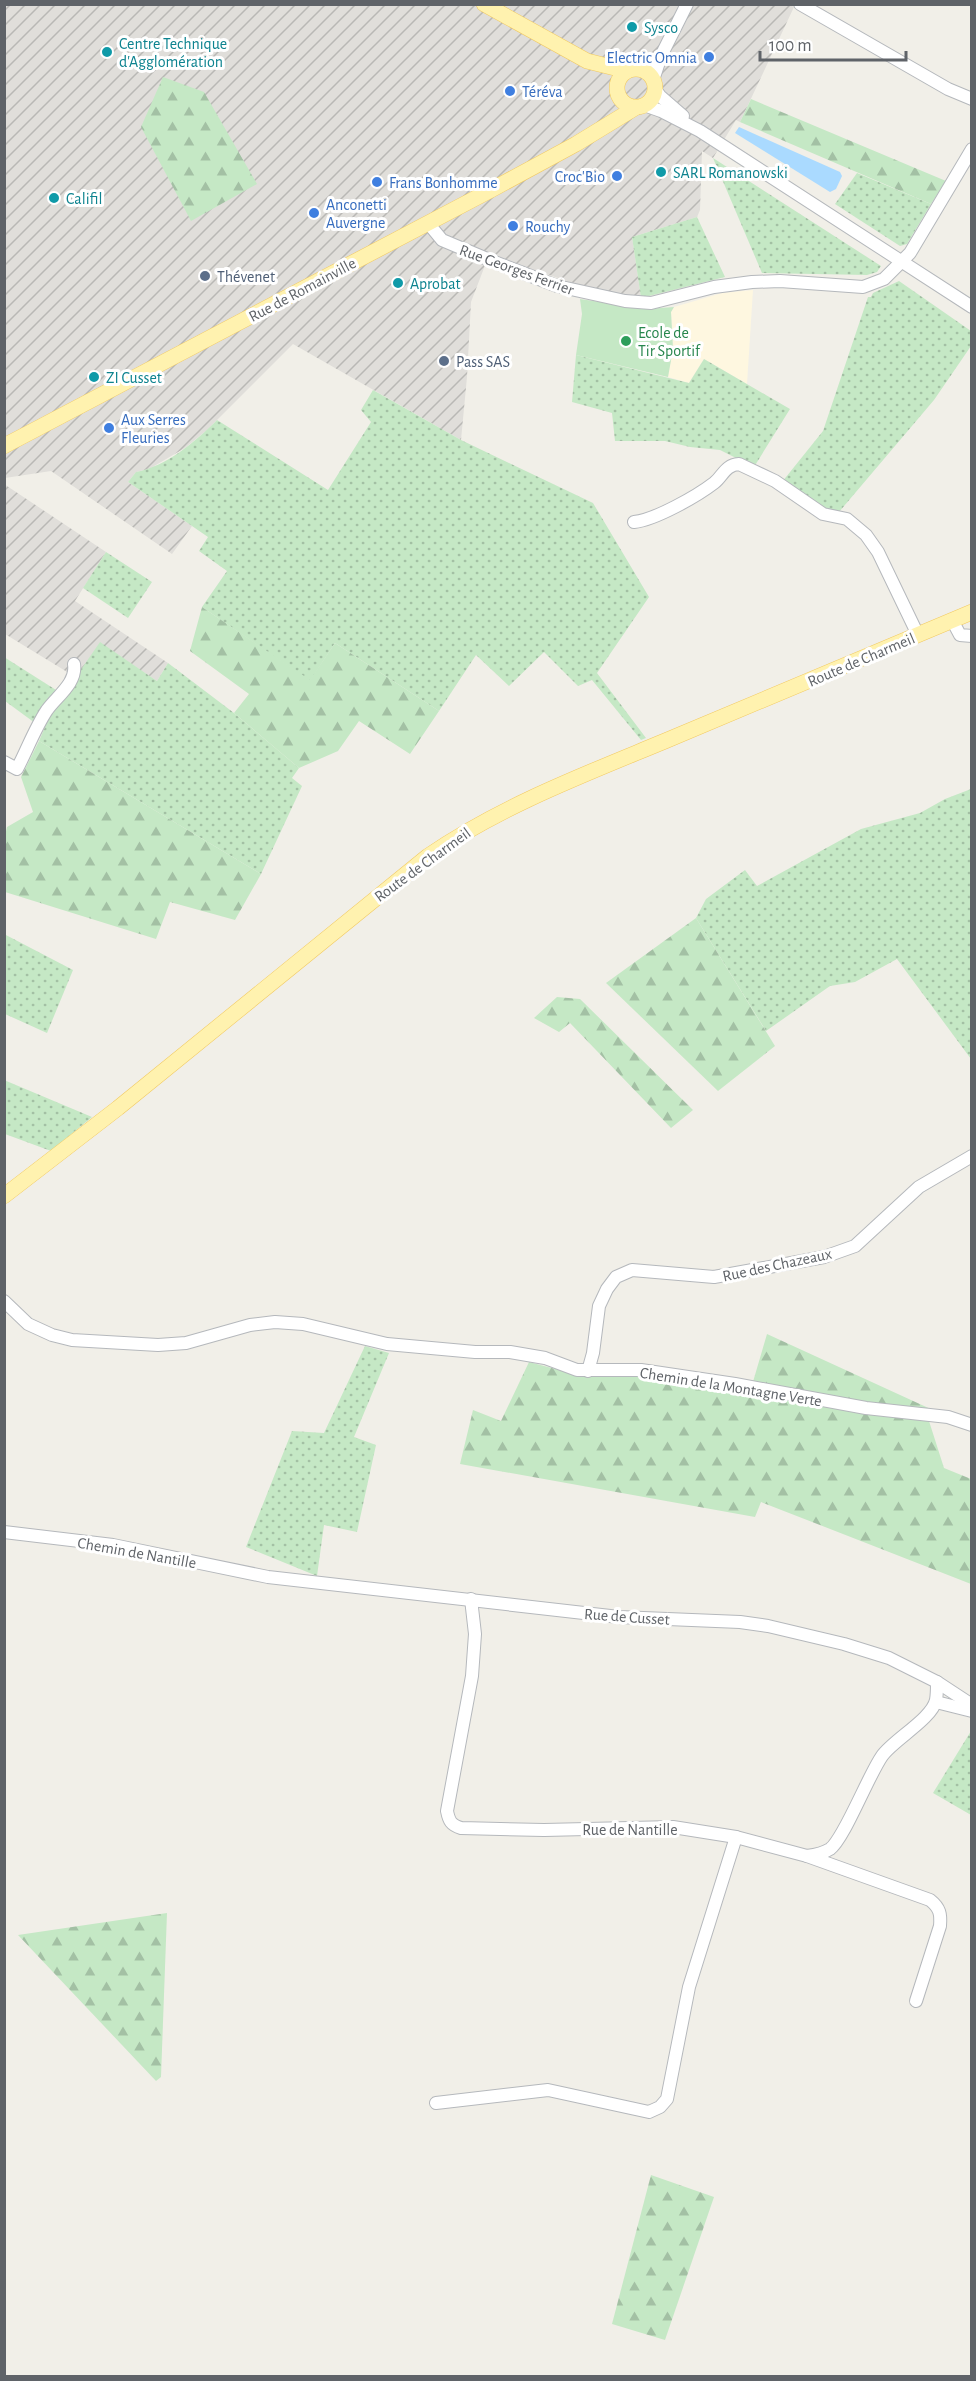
<svg xmlns="http://www.w3.org/2000/svg" width="976" height="2381" font-family="'Alegreya Sans',sans-serif">
<style>
.commercial{fill:#fef7e0}
.industrial{fill:url(#industrial-furrows)}
.grass{fill:url(#grass-dots)}
.forest{fill:url(#forest-firs)}
.pitch{fill:#c5e8c5}
.water{fill:#aadaff}
.lines{fill:none;stroke-linecap:round;stroke-linejoin:round}
.minor-casing{stroke:#b5b8bc;stroke-width:14}
.major-casing{stroke:#f2c960;stroke-width:16}
.minor{stroke:#fff;stroke-width:12}
.major{stroke:#fff2af;stroke-width:15}
.culture-dot{fill:#0f9aa8;stroke:#fff;stroke-width:2}
.shop-dot{fill:#3f7fe0;stroke:#fff;stroke-width:2}
.service-dot{fill:#5c6f8a;stroke:#fff;stroke-width:2}
.leisure-dot{fill:#2e9e5b;stroke:#fff;stroke-width:2}
.labels{text-anchor:middle;stroke-width:6;stroke-linejoin:round;paint-order:stroke}
.culture-label{font-size:16px;fill:#0d838f;stroke:#fff;text-anchor:start}
.shop-label{font-size:16px;fill:#366cbe;stroke:#fff;text-anchor:start}
.street-label{font-size:16px;fill:#5f6368;stroke:#fff}
.service-label{font-size:16px;fill:#4e5e75;stroke:#fff;text-anchor:start}
.leisure-label{font-size:16px;fill:#27864d;stroke:#fff;text-anchor:start}
</style>
<defs>
<pattern id="industrial-furrows" width="10" height="10" patternUnits="userSpaceOnUse" patternTransform="scale(1.5)"><rect width="10" height="10" fill="#e0deda"/><path d="M-1 1l2-2M0 10L10 0M9 11l2-2" fill="none" stroke="#b9b8b5"/></pattern>
<pattern id="grass-dots" width="8" height="8" patternUnits="userSpaceOnUse" patternTransform="scale(1.5)"><rect width="8" height="8" fill="#c5e8c5"/><path d="M2 2h.1M6 6h.1" fill="none" stroke="#a3c0a4" stroke-width="1.8" stroke-linecap="round"/></pattern>
<pattern id="forest-firs" width="22" height="20" patternUnits="userSpaceOnUse" patternTransform="scale(1.5)"><rect width="22" height="20" fill="#c5e8c5"/><path d="M5 1l3.5 6h-7zM16 11l3.5 6h-7z" fill="#a3c0a4"/></pattern>
</defs>
<rect width="100%" height="100%" fill="#f1efe8"/>
<polygon class="commercial" points="753,290 747,384 704,359 689,383 668,377 673,349 671,312 674,307 722,293"/>
<g class="industrial">
<polygon points="788,4 794,7 740,122 736,120 713,158 702,151 700,210 697,217 632,237 641,298 597,291 489,255 471,302 467,377 461,440 293,344 207,430 185,448 149,469 136,472 128,482 192,526 172,554 51,471 5,478 5,5"/>
<polygon points="4,484 106,552 75,601 168,663 157,681 100,643 77,678 5,634"/>
</g>
<g class="grass">
<polygon points="713,158 881,266 877,272 867,275 762,273"/>
<polygon points="857,173 931,204 907,244 900,246 835,204"/>
<polygon points="697,217 725,277 641,298 632,237"/>
<polygon points="899,281 971,331 971,346 934,400 839,512 827,512 782,482 823,431 868,297 871,297 873,293"/>
<polygon points="576,355 689,383 704,359 790,409 754,467 720,450 690,447 665,441 615,441 612,413 572,402"/>
<path d="M373 390 461 440 593 503 649 597 597 673 646 738 641 740 592 680 578 686 544 652 509 686 476 655 439 711 335 643 310 681 202 607 227 571 199 551 208 537 128 482 136 472C167 466 195 442 217 420L328 490 371 422 361 410Z"/>
<polygon points="106,552 152,582 128,618 83,588"/>
<polygon points="100,642 157,681 168,663 234,713 299,768 292,778 302,786 261,874 39,741 51,713"/>
<polygon points="4,657 56,690 35,723 5,701"/>
<polygon points="971,789 971,1059 897,959 855,982 830,986 766,1031 696,918 706,899 745,870 757,886 861,829 920,813 945,799"/>
<polygon points="4,934 73,970 47,1033 5,1014"/>
<polygon points="4,1080 92,1117 51,1151 5,1134"/>
<polygon points="365,1346 389,1353 354,1437 376,1445 357,1532 324,1525 317,1576 246,1547 292,1431 324,1433"/>
<polygon points="971,1731 972,1815 971,1815 933,1793"/>
</g>
<g class="forest">
<polygon points="163,77 204,92 257,184 191,221 141,127"/>
<polygon points="751,99 946,181 931,204 740,122"/>
<polygon points="202,607 310,680 335,643 439,711 410,754 359,721 338,751 299,768 234,713 249,694 190,651"/>
<polygon points="39,741 261,874 235,920 170,902 156,939 5,892 4,840 7,827 33,812 21,777"/>
<polygon points="696,918 775,1046 718,1091 606,983"/>
<polygon points="557,997 580,999 693,1110 671,1128 570,1023 559,1032 534,1018"/>
<polygon points="767,1334 935,1411 929,1421 944,1468 971,1479 971,1584 761,1502 755,1517 460,1464 473,1410 501,1421 529,1362 586,1377 643,1376 750,1392"/>
<polygon points="167,1913 161,2077 156,2081 18,1935"/>
<polygon points="651,2175 714,2197 665,2340 612,2324"/>
</g>
<polygon class="pitch" points="580,299 646,309 674,307 671,312 673,349 668,377 576,355 582,314"/>
<polygon class="water" points="739,127 840,172 842,176 836,189 830,192 735,133"/>
<g class="lines">
<g class="minor-casing">
<g id="minor">
<polyline points="800,4 948,89 972,99"/>
<polyline points="637,69 661,56"/>
<polyline points="653,80 661,56 687,4"/>
<polyline points="655,89 660,96 683,116"/>
<polyline points="644,105 661,111 700,131 972,307"/>
<polyline points="428,223 442,240 492,261 557,286 625,301 651,303 714,287 752,282 780,281 863,287 884,279 910,253 972,149"/>
<path d="M634 522C655 520 697 496 714 483 723 476 725 465 739 464L775 481 823 514 847 519 866 535 878 552 918 635"/>
<polyline points="952,620 960,635 972,636"/>
<path d="M4 762 17 769C27 750 35 728 47 710 57 696 77 683 74 664"/>
<polyline points="4,1301 28,1324 52,1335 72,1340 158,1345 186,1343 250,1325 275,1322 303,1324 387,1344 475,1352 510,1352 545,1358 577,1370 641,1370 735,1384 866,1408 948,1417 972,1425"/>
<polyline points="588,1371 593,1353 599,1306 607,1289 616,1277 632,1270 714,1277 824,1257 855,1246 919,1187 972,1156"/>
<polyline points="4,1532 113,1545 268,1577 619,1617 740,1622 768,1626 844,1644 889,1658 937,1682 972,1705"/>
<path d="M471 1599 475 1634 472 1676 447 1811C449 1821 451 1825 461 1828L544 1830 673 1827 736 1837 807 1856C814 1855 824 1853 830 1849 844 1839 868 1776 882 1756 893 1740 932 1719 936 1700 937 1695 937 1688 937 1682"/>
<polyline points="936,1702 972,1711"/>
<path d="M807 1856 930 1900C940 1908 941 1914 940 1926L916 2001"/>
<polyline points="436,2103 548,2090 649,2112 660,2107 667,2099 689,1987 736,1837"/>
</g>
</g>
<g class="major-casing">
<g id="major">
<polyline points="484,4 587,61 627,71"/>
<circle cx="636" cy="88" r="19"/>
<polyline points="4,446 491,190 576,144 635,108"/>
<path d="M4 1196 118 1108 428 856C501 806 583 775 665 741 767 698 869 655 972 612"/>
</g>
</g>
<use href="#minor" class="minor"/>
<use href="#major" class="major"/>
</g>
<g class="culture-dot">
<circle cx="632" cy="27" r="6"/>
<circle cx="107" cy="52" r="6"/>
<circle cx="661" cy="172" r="6"/>
<circle cx="54" cy="198" r="6"/>
<circle cx="398" cy="283" r="6"/>
<circle cx="94" cy="377" r="6"/>
</g>
<g class="shop-dot">
<circle cx="709" cy="57" r="6"/>
<circle cx="510" cy="91" r="6"/>
<circle cx="617" cy="176" r="6"/>
<circle cx="377" cy="182" r="6"/>
<circle cx="314" cy="213" r="6"/>
<circle cx="513" cy="226" r="6"/>
<circle cx="109" cy="428" r="6"/>
</g>
<g class="service-dot">
<circle cx="205" cy="276" r="6"/>
<circle cx="444" cy="361" r="6"/>
</g>
<circle class="leisure-dot" cx="626" cy="341" r="6"/>
<g class="labels">
<g class="culture-label">
<text x="644" y="33">Sysco</text>
<text x="119" y="49">Centre Technique<tspan x="119" dy="18">d'Agglomération</tspan></text>
<text x="673" y="178">SARL Romanowski</text>
<text x="66" y="204">Califil</text>
<text x="410" y="289">Aprobat</text>
<text x="106" y="383">ZI Cusset</text>
</g>
<g class="shop-label">
<text x="697" y="63" text-anchor="end">Electric Omnia</text>
<text x="522" y="97">Téréva</text>
<text x="605" y="182" text-anchor="end">Croc'Bio</text>
<text x="389" y="188">Frans Bonhomme</text>
<text x="326" y="210">Anconetti<tspan x="326" dy="18">Auvergne</tspan></text>
<text x="525" y="232">Rouchy</text>
<text x="121" y="425">Aux Serres<tspan x="121" dy="18">Fleuries</tspan></text>
</g>
<g class="street-label">
<text transform="translate(517 269) rotate(20)" y="6">Rue Georges Ferrier</text>
<text transform="translate(302 289) rotate(-28)" y="6">Rue de Romainville</text>
<text transform="translate(861 659) rotate(-23)" y="6">Route de Charmeil</text>
<text transform="translate(422 864) rotate(-36)" y="6">Route de Charmeil</text>
<text transform="translate(777 1264) rotate(-12)" y="6">Rue des Chazeaux</text>
<text transform="translate(731 1386) rotate(9)" y="6">Chemin de la Montagne Verte</text>
<text transform="translate(137 1552) rotate(10)" y="6">Chemin de Nantille</text>
<text transform="translate(627 1616) rotate(4)" y="6">Rue de Cusset</text>
<text x="630" y="1835">Rue de Nantille</text>
</g>
<g class="service-label">
<text x="217" y="282">Thévenet</text>
<text x="456" y="367">Pass SAS</text>
</g>
<g class="leisure-label">
<text x="638" y="338">Ecole de<tspan x="638" dy="18">Tir Sportif</tspan></text>
</g>
</g>
<rect width="976" height="2381" fill="none" stroke="#5f6368" stroke-width="12"/>
<path d="M760 51v9h146v-9" fill="none" stroke="#5f6368" stroke-width="3"/>
<text x="769" y="51" font-size="18" fill="#5f6368" stroke="#ffffff" stroke-width="4.5" paint-order="stroke">100 m</text>
</svg>
